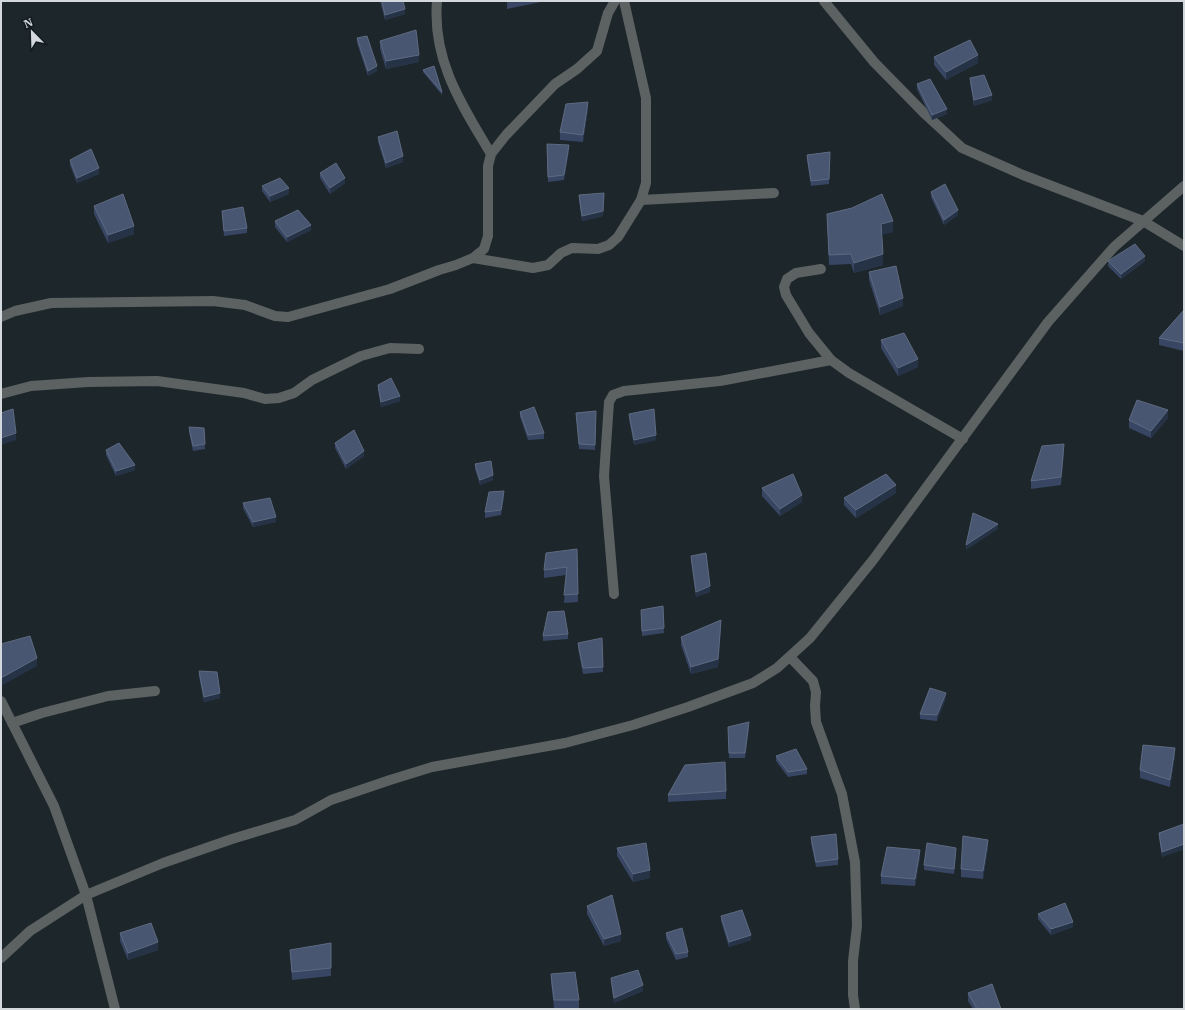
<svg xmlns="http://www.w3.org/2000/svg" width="1185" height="1010" font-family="'IBM Plex Serif',serif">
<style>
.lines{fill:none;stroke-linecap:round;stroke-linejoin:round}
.minor{stroke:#5c6161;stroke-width:10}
.wall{fill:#384664}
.shaded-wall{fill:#263347}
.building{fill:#485671;stroke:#5e6a81}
</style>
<rect width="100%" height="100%" fill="#1d262a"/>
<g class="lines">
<g class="minor">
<path d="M437 1C432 61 462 105 491 154"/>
<polyline points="824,1 874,62 923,112 962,148 1023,175 1143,221 1184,246"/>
<polyline points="641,200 774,193"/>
<polyline points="473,258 533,268 548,265 561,253 572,248 598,249 609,245 618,237 641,200 646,183 646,98 624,1"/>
<polyline points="821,269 796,273 787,279 784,287 786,295 809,333 831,360 849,373 873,387 963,439"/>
<polyline points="1,317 15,311 51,303 213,301 245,305 275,316 288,317 390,289 439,270 456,265 473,258 484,249 488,236 488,166 491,154 506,135 555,84 577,69 597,51 608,13 615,1"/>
<polyline points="1,394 31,386 88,382 157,381 244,393 265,399 279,398 294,393 312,380 361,356 390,348 419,349"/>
<polyline points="614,594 604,476 609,402 613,395 624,391 720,381 831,360"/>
<polyline points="790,657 813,681 816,692 815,706 816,722 842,794 855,862 857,926 853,961 853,995 855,1009"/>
<polyline points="1,701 54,806 86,895 115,1009"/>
<polyline points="12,723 42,713 108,696 155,691"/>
<polyline points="1,958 30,931 86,895 163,863 232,839 295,820 331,800 390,780 432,767 565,743 633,725 688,707 753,683 777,668 810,638 873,560 1048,322 1114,247 1184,186"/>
</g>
</g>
<g class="wall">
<polygon points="380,1 403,1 405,14 385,20"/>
<polygon points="507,1 546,1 507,9"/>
<polygon points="357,38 377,71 368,76 357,43"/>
<polygon points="380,41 419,62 386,69 380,49"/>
<polygon points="934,57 978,63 946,80 934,65"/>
<polygon points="423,70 442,92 442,95 423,72"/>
<polygon points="970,78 992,100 974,106 970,83"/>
<polygon points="917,84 947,114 932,120 917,89"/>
<polygon points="588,109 583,142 560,140 560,132"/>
<polygon points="378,137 403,162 386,168 378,142"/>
<polygon points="547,144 569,150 564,180 548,182"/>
<polygon points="830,152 829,184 811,186 807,160 807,155"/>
<polygon points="70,160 99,174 77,183 70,165"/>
<polygon points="320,173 345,183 330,194 320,178"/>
<polygon points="262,186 289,194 270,202 262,191"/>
<polygon points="931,192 958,215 944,225 931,197"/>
<polygon points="579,195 604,198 603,216 582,221 579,200"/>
<polygon points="94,206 134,234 108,243 94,214"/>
<polygon points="222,211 247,228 247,233 224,236"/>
<polygon points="827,214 893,232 882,234 883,265 854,273 851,264 829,265"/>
<polygon points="275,221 311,230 287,242 275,227"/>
<polygon points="1108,261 1145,261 1121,279 1108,266"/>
<polygon points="869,272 903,306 880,315 869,280"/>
<polygon points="1184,310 1184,351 1159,345 1159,338"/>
<polygon points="881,340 918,367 898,376 881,348"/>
<polygon points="378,385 400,401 381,407 378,390"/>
<polygon points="596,411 595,450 579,449 576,413"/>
<polygon points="520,412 544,433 544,439 528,440 520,417"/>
<polygon points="629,414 656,440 634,445 629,419"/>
<polygon points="1168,418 1151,438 1129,428 1129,420"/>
<polygon points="189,427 204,428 205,449 193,451 189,432"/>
<polygon points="335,443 364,456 346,469 335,448"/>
<polygon points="106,450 135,470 116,476 106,455"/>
<polygon points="1064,452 1061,485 1031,489 1031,481"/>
<polygon points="475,464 493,480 480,485 475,469"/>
<polygon points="762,488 802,502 780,516 762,496"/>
<polygon points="896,493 856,518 844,505 844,498"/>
<polygon points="504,497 501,515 485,518 485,512"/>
<polygon points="243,503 276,522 253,527 243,508"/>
<polygon points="577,549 578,602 564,603 566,575 544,578 544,570"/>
<polygon points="691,556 710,592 696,597 691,561"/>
<polygon points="663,606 664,633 642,636 641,610"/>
<polygon points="721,628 718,667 691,674 681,645 681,637"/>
<polygon points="568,634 568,639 543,641 543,636"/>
<polygon points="578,643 603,667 603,672 583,674 578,648"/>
<polygon points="199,671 220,698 204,702 199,676"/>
<polygon points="946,698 937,721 920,719 920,714"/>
<polygon points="728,727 749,727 745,758 729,758"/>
<polygon points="1175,755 1170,787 1140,778 1140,770"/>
<polygon points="776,756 807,769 807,774 788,777 776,761"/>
<polygon points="726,791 726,799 668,802 668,795"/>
<polygon points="1184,824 1184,849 1162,857 1159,838 1159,833"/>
<polygon points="811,837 838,859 838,865 816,867 811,843"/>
<polygon points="617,848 650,878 633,882 617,856"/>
<polygon points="988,848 983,879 961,877 961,869"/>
<polygon points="956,854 954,874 924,870 924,865"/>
<polygon points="920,857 915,886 881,884 881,876"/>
<polygon points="587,906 621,941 604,946 587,914"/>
<polygon points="1038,914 1073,927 1051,935 1038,919"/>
<polygon points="721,916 751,940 729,947 721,921"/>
<polygon points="120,933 158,950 128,960 120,941"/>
<polygon points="666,933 688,952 688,957 676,960 666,939"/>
<polygon points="331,943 331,976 292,980 290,950"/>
<polygon points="551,974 579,1000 579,1008 554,1008 551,982"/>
<polygon points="611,978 643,991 614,1003 611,983"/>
<polygon points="968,993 1001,1009 973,1009 968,1001"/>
</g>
<g class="shaded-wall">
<polygon points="405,9 405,14 385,20 385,15"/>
<polygon points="419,55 419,62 386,69 386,61"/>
<polygon points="978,55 978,63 946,80 946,72"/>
<polygon points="377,66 377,71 368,76 368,71"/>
<polygon points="992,95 992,100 974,106 974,100"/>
<polygon points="588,102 588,109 583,142 583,135"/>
<polygon points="947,109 947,114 932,120 932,115"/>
<polygon points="569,145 569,150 564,180 564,175"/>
<polygon points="403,156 403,162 386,168 386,163"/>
<polygon points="99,168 99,174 77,183 77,178"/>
<polygon points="345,178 345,183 330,194 330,188"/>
<polygon points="289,188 289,194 270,202 270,196"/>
<polygon points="604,193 603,216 582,221 582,216"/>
<polygon points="958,210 958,215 944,225 944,220"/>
<polygon points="893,221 893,232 881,235 881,224"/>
<polygon points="311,225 311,230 287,242 287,237"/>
<polygon points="134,226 134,234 108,243 108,235"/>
<polygon points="883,254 883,265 854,273 854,263"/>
<polygon points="1145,256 1145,261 1121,279 1121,274"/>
<polygon points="903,298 903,306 880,315 880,307"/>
<polygon points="918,359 918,367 898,376 898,368"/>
<polygon points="400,396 400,401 381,407 381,402"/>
<polygon points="1168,410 1168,418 1151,438 1151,431"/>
<polygon points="16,433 16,440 1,445 1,438"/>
<polygon points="656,435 656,440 634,445 634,440"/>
<polygon points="1064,444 1064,452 1061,485 1061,477"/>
<polygon points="364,451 364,456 346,469 346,464"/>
<polygon points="135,465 135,470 116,476 116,471"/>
<polygon points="493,475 493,480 480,485 480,480"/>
<polygon points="896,485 896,493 856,518 856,510"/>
<polygon points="504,491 504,497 501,515 501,510"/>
<polygon points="802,495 802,502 780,516 780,509"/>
<polygon points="276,517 276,522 253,527 253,522"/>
<polygon points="998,524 998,529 966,550 966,545"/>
<polygon points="710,586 710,592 696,597 696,592"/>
<polygon points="721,620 721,628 718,667 691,674 691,667"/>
<polygon points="37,658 37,666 1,686 1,678"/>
<polygon points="220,693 220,698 204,702 204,697"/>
<polygon points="946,693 946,698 937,721 937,715"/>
<polygon points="749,722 749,727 745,758 745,753"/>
<polygon points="1175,748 1175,755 1170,787 1170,780"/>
<polygon points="988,840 988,848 983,879 983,871"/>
<polygon points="1184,844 1184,849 1162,857 1162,852"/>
<polygon points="956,848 956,854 954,874 954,869"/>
<polygon points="920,850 920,857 915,886 915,879"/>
<polygon points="650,870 650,878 633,882 633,874"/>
<polygon points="1073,922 1073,927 1051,935 1051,929"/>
<polygon points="621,934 621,941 604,946 604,939"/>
<polygon points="751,935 751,940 729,947 729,942"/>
<polygon points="158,942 158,950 128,960 128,953"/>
<polygon points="643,985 643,991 614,1003 614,998"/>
</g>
<g class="building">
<polygon points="382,1 403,1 405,9 385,15"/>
<polygon points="416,30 419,55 386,61 380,41"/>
<polygon points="367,36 377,66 368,71 357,38"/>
<polygon points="970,40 978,55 946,72 934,57"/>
<polygon points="434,66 442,92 423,70"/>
<polygon points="984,75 992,95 974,100 970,78"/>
<polygon points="930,79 947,109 932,115 917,84"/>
<polygon points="588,102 583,135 560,132 566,104"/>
<polygon points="397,131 403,156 386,163 378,137"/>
<polygon points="547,144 569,145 564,175 548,177"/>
<polygon points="91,149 99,168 77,178 70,160"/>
<polygon points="830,152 829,179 811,181 807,155"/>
<polygon points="336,163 345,178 330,188 320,173"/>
<polygon points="280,178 289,188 270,196 262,186"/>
<polygon points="945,184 958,210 944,220 931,192"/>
<polygon points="604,193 603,211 582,216 579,195"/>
<polygon points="123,194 134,226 108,235 94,206"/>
<polygon points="882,194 893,221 881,224 883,254 854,263 851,254 829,255 827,214 852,208"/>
<polygon points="243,207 247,228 224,231 222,211"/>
<polygon points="298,210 311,225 287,237 275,221"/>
<polygon points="1135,244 1145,256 1121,274 1108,261"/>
<polygon points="896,266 903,298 880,307 869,272"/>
<polygon points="1184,310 1184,343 1159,338"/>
<polygon points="904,333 918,359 898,368 881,340"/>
<polygon points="391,378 400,396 381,402 378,385"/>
<polygon points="1137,400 1168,410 1151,431 1129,420"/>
<polygon points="534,407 544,433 528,435 520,412"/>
<polygon points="13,409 16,433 1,438 1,413"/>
<polygon points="654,409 656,435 634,440 629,414"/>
<polygon points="596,411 595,445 579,444 576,413"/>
<polygon points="189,427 204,428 205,444 193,446"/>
<polygon points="354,430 364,451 346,464 335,443"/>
<polygon points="119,443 135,465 116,471 106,450"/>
<polygon points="1064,444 1061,477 1031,481 1042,446"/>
<polygon points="491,461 493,475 480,480 475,464"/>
<polygon points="793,474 802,495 780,509 762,488"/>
<polygon points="886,474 896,485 856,510 844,498"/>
<polygon points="504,491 501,510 485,512 489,492"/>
<polygon points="270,498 276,517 253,522 243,503"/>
<polygon points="973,513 998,524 966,545"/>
<polygon points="577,549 578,594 564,595 567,567 544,570 546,553"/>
<polygon points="706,553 710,586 696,592 691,556"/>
<polygon points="663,606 664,628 642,631 641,610"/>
<polygon points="564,611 568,634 543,636 548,612"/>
<polygon points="721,620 718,659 691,667 681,637"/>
<polygon points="30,636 37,658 1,678 1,644"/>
<polygon points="602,638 603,667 583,668 578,643"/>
<polygon points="199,671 217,672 220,693 204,697"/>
<polygon points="930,688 946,693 937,715 920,714"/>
<polygon points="749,722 745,753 729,753 728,727"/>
<polygon points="1143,745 1175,748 1170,780 1140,770"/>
<polygon points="796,749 807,769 788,772 776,756"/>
<polygon points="725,762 726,791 668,795 685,765"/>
<polygon points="1184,824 1184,844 1162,852 1159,833"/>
<polygon points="836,834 838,859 816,862 811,837"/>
<polygon points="963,836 988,840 983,871 961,869"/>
<polygon points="646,843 650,870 633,874 617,848"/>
<polygon points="927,843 956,848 954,869 924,865"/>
<polygon points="887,847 920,850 915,879 881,876"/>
<polygon points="612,895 621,934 604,939 587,906"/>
<polygon points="1065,903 1073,922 1051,929 1038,914"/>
<polygon points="742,910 751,935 729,942 721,916"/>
<polygon points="151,923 158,942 128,953 120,933"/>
<polygon points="682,928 688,952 676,954 666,933"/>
<polygon points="331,943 331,968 292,972 290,950"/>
<polygon points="638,970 643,985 614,998 611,978"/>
<polygon points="575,972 579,1000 554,1000 551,974"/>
<polygon points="992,984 1001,1009 977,1009 968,993"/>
</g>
<rect width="1185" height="1010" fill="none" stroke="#d2d8db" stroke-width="4"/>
<g transform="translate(32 32) rotate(337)" stroke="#131c21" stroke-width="3" paint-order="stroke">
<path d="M0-3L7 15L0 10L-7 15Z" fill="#d2d8db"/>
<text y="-6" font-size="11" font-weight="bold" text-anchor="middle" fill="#d2d8db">N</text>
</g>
</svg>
